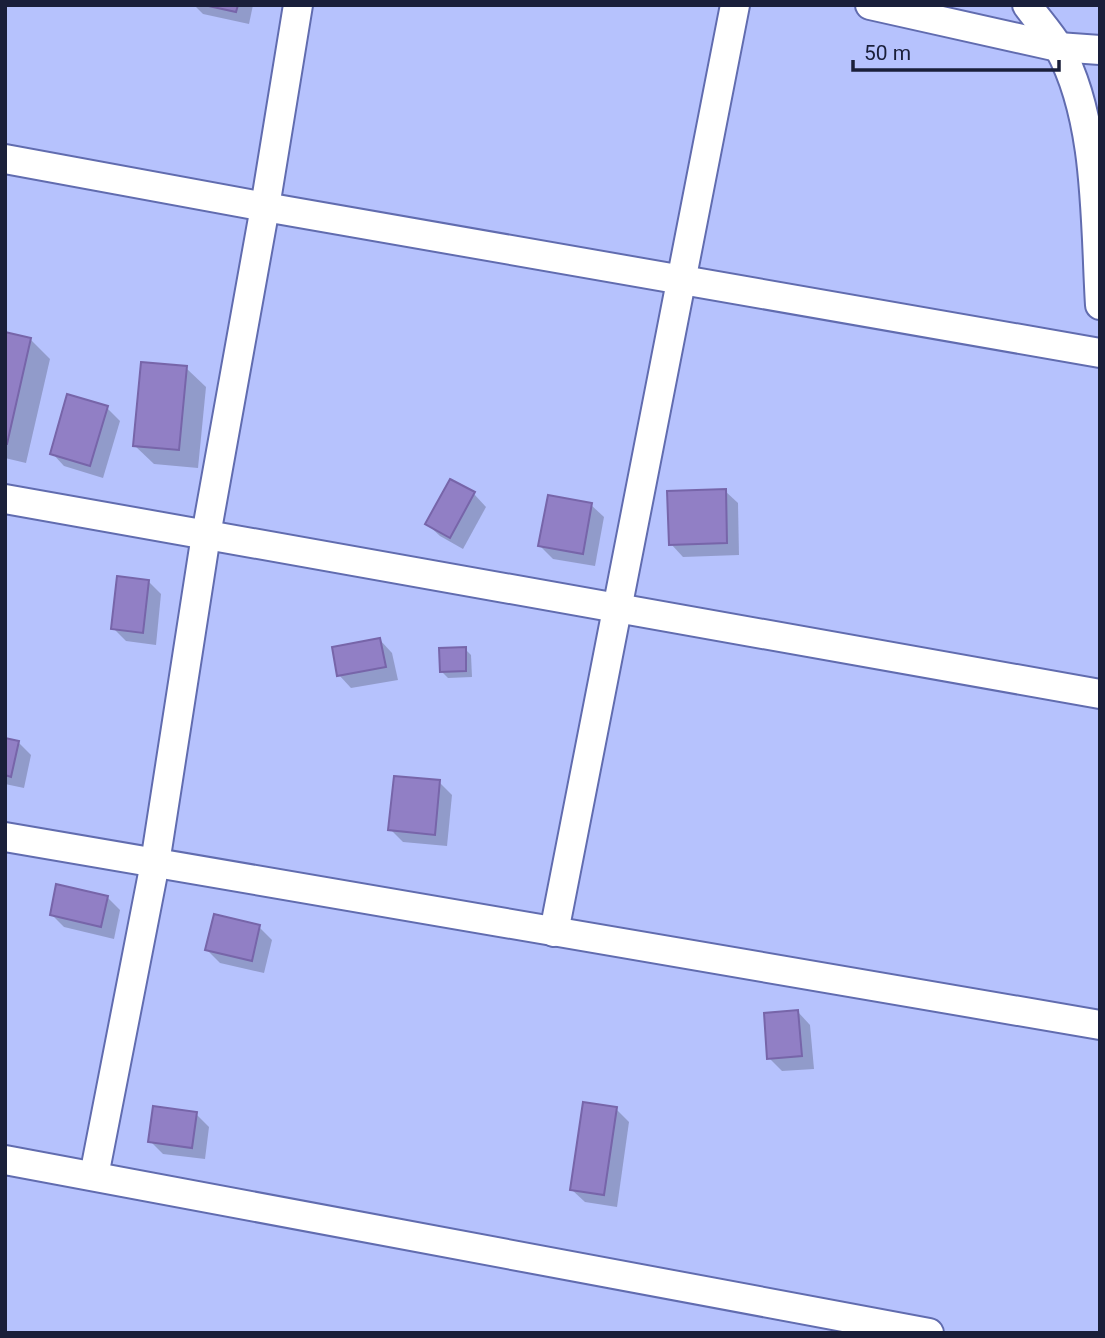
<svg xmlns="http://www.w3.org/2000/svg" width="1105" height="1338" font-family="Roboto,sans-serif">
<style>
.shadow{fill:#0003}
.building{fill:#917fc5;stroke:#7765a9;stroke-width:2}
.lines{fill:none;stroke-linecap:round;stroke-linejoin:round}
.minor-casing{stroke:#616caf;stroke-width:32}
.minor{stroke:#fff;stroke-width:28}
</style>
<rect width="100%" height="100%" fill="#b6c2fd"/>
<g class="shadow">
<polygon points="194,5 253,5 249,24 203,14"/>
<polygon points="5,334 30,339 50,359 26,463 5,458"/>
<polygon points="186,368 206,387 198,468 154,464 134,445"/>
<polygon points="107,408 120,421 103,478 64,466 52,453"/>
<polygon points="725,491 738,503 739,555 683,557 671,544"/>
<polygon points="474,494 486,507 463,549 440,536 427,524"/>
<polygon points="591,505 604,517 595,566 553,559 540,546"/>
<polygon points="148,581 161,594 156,645 126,641 113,628"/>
<polygon points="380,640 392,653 398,680 351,688 339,675"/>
<polygon points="465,649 471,655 472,677 448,678 442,672"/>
<polygon points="5,740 18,742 31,755 24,788 5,784"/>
<polygon points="439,782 452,795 447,846 403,842 390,829"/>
<polygon points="107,897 120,910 114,939 64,927 52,915"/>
<polygon points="259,927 272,940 264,973 220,963 207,950"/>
<polygon points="798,1012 810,1025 814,1069 782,1071 769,1058"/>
<polygon points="616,1109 629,1122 617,1207 585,1202 572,1190"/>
<polygon points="196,1114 209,1127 205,1159 163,1154 150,1141"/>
</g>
<g class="building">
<polygon points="204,5 238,5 236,12"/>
<polygon points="5,332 31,338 7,444 5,444"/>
<polygon points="141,362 187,366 179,450 133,446"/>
<polygon points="67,394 108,406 90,466 50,454"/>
<polygon points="450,479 475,492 450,538 425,524"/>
<polygon points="726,489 727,543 669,545 667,491"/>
<polygon points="548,495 592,503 583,554 538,546"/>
<polygon points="117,576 149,580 143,633 111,629"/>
<polygon points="380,638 386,667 337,676 332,647"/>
<polygon points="466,647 466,671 440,672 439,648"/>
<polygon points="5,738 19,741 11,777 5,775"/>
<polygon points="394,776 440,780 435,835 388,830"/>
<polygon points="56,884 108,896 101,927 50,915"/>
<polygon points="214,914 260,925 252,961 205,950"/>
<polygon points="798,1010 802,1056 767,1059 764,1013"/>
<polygon points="583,1102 617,1107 604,1195 570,1190"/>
<polygon points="153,1106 197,1112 192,1148 148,1142"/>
</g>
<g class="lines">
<g class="minor-casing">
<g id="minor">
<polyline points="870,5 1058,47 1100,50"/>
<path d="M1027 5C1037 19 1050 33 1059 48 1099 121 1095 224 1100 305"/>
<polyline points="5,159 265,207 1100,353"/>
<polyline points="5,499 1100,694"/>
<polyline points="5,837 1100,1025"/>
<polyline points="554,932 735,5"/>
<polyline points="5,1160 929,1333"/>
<polyline points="94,1176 155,863 206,535 265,207 298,5"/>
</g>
</g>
<use href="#minor" class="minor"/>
</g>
<rect width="1105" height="1338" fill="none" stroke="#1a1f3a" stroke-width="14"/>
<path d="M853 60v10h206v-10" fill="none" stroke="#1a1f3a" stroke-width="3.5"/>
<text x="864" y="60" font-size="21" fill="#1a1f3a" stroke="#b6c2fd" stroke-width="5" paint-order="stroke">50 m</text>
</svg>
